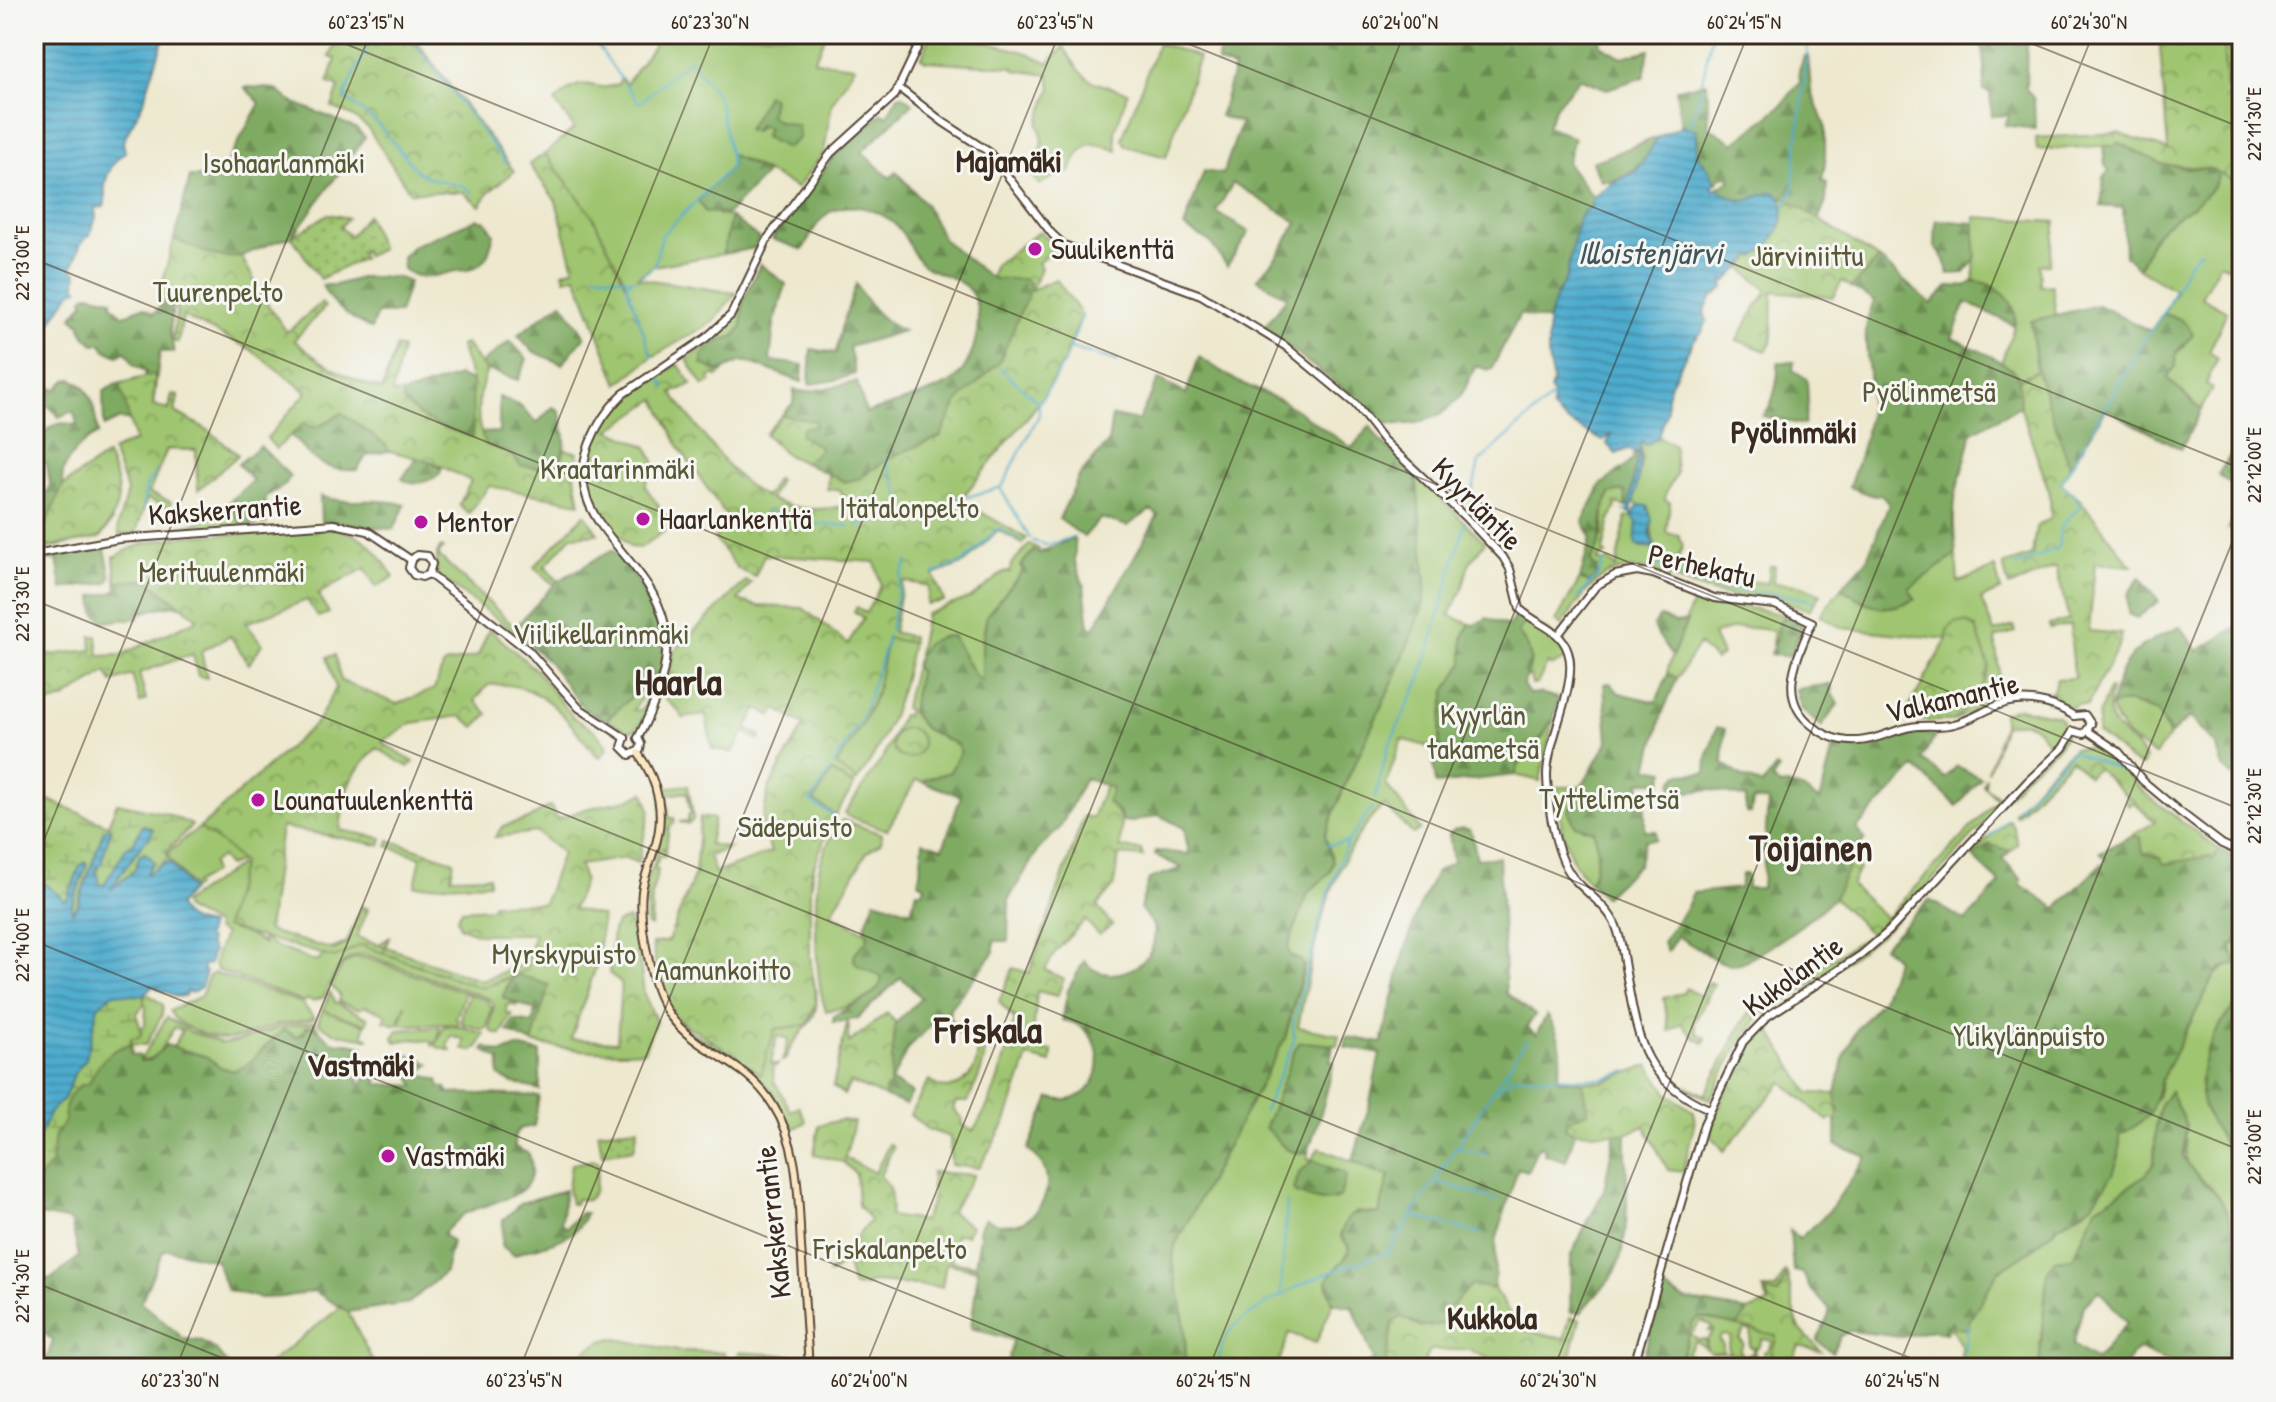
<svg xmlns="http://www.w3.org/2000/svg" width="2276" height="1402" font-family="'Patrick Hand',sans-serif">
<style>
.grass{fill:#9fc570;stroke:#6d7847;stroke-width:2;fill-rule:evenodd}
.forest{fill:url(#forest-firs);stroke:#5d6a40;stroke-width:2;fill-rule:evenodd}
.wetland{fill:url(#wetland-marsh);stroke:#6d7847;stroke-width:2}
.park{fill:url(#park-crowns);stroke:#6d7847;stroke-width:2}
.garden{fill:url(#garden-dots);stroke:#6d7847;stroke-width:2}
.water{fill:url(#water-rules);stroke:#446a76;stroke-width:2}
.lines{fill:none;stroke-linecap:round;stroke-linejoin:round}
.stream{stroke:#4eabcd;stroke-width:2}
.tertiary-casing{stroke:#564638;stroke-width:10}
.secondary-casing{stroke:#564638;stroke-width:10}
.tertiary{stroke:#fff;stroke-width:6}
.secondary{stroke:#fbe6c4;stroke-width:6}
.ticks{fill:none;stroke:#3b2a1e;stroke-width:2;stroke-opacity:0.45}
.poi-dot{fill:#b5179e;stroke:#f6f6f2;stroke-width:3}
.labels{text-anchor:middle;stroke-width:6;stroke-linejoin:round;paint-order:stroke}
.park-label{font-size:30px;fill:#595837;stroke:#f6f6f2}
.poi-label{font-size:30px;fill:#3b2a1e;stroke:#f6f6f2;text-anchor:start}
.street-label{font-size:30px;fill:#3b2a1e;stroke:#f6f6f2}
.neighbourhood-label{font-size:32px;font-weight:bold;fill:#3b2a1e;stroke:#f6f6f2}
.water-label{font-size:32px;font-style:italic;fill:#42575b;stroke:#f6f6f2}
.district-label{font-size:38px;font-weight:bold;fill:#3b2a1e;stroke:#f6f6f2}
.neatline{fill:none;stroke:#3b2a1e;stroke-width:3}
.ticks-label{font-size:20px;text-anchor:middle;fill:#3b2a1e}
</style>
<defs>
<pattern id="forest-firs" width="22" height="20" patternUnits="userSpaceOnUse" patternTransform="scale(2)"><rect width="22" height="20" fill="#7faa62"/><path d="M5 1l3.5 6h-7zM16 11l3.5 6h-7z" fill="#698b50"/></pattern>
<pattern id="wetland-marsh" width="20" height="14" patternUnits="userSpaceOnUse" patternTransform="scale(2)"><rect width="20" height="14" fill="#9fc570"/><path d="M1 5h8M5 5V1M11 12h8M15 12V8" fill="none" stroke="#83a05b"/></pattern>
<pattern id="park-crowns" width="20" height="18" patternUnits="userSpaceOnUse" patternTransform="scale(2)"><rect width="20" height="18" fill="#9fc570"/><path d="M2 6a3 3 0 1 1 6 0M12 15a3 3 0 1 1 6 0" fill="none" stroke="#83a05b"/></pattern>
<pattern id="garden-dots" width="8" height="8" patternUnits="userSpaceOnUse" patternTransform="scale(2)"><rect width="8" height="8" fill="#9fc570"/><path d="M2 2h.1M6 6h.1" fill="none" stroke="#83a05b" stroke-width="1.8" stroke-linecap="round"/></pattern>
<pattern id="water-rules" width="6" height="5" patternUnits="userSpaceOnUse" patternTransform="scale(2)"><rect width="6" height="5" fill="#4eabcd"/><path d="M0 2.5h6" fill="none" stroke="#428ba6"/></pattern>
</defs>
<rect width="100%" height="100%" fill="#f6f6f2"/>
<filter id="ink" filterUnits="userSpaceOnUse"><feTurbulence type="fractalNoise" baseFrequency=".0125" numOctaves="2"/><feDisplacementMap in="SourceGraphic" scale="16" xChannelSelector="R" yChannelSelector="G"/><feConvolveMatrix kernelMatrix="1 2 1 2 8 2 1 2 1" color-interpolation-filters="sRGB"/></filter>
<filter id="wash" filterUnits="userSpaceOnUse"><feTurbulence type="fractalNoise" baseFrequency=".006" numOctaves="4" result="noise"/><feDisplacementMap in="SourceGraphic" scale="32" xChannelSelector="R" yChannelSelector="G"/><feGaussianBlur stdDeviation="1.8" result="paint"/><feColorMatrix in="noise" values="0 0 0 0 0 0 0 0 0 0 0 0 0 0 0 0 0 1.4 0 .05"/><feComposite in="paint" operator="in"/></filter>
<g filter="url(#wash)">
<rect width="100%" height="100%" fill="#ede8ce"/>
<g class="grass">
<path d="M662 34H826L814 61 855 66 832 103 824 152 797 188 740 158 732 166 718 215 731 217 723 254 654 266 637 278 736 293 713 322 652 357 626 284 592 215 545 154 574 128 555 102C587 68 592 96 618 84L621 78 626 84Z"/>
<path d="M932 34H965L978 40 1028 53 1048 63 1064 47C1084 82 1090 82 1128 92L1115 131 1117 151C1086 137 1083 144 1069 173L1053 177 1039 185 1025 165C1043 153 1047 145 1038 124L1051 87 1049 75 1014 70V67L926 61 921 58Z"/>
<polygon points="1158,43 1199,57 1166,157 1126,146 1122,139"/>
<path d="M2219 172 2242 186V275L2220 263 2201 297 2227 311 2209 352 2218 358 2206 384 2212 388 2201 410 2167 378 2176 366V353L2185 346 2172 315 2163 314 2176 291 2138 268C2147 257 2147 243 2156 234 2176 211 2211 204 2219 172Z"/>
<path d="M1975 217 2056 222 2049 264 2040 265 2041 286 2052 285 2056 315 2031 321 2037 371 2019 379 2002 362C2006 339 2026 318 2006 298 1995 287 1990 283 1974 281Z"/>
<polygon points="743,302 742,326 735,337 723,339 718,372 727,368 717,377 714,374 709,378 711,381 704,386 687,360 714,339"/>
<path d="M1658 437 1674 445 1676 474 1666 492 1665 501 1670 502 1666 533 1679 535V539L1683 545 1676 564 1709 578 1768 583 1770 566H1775L1773 583 1800 585 1821 594 1809 610C1774 598 1746 600 1712 592 1673 583 1628 549 1592 586 1580 597 1572 612 1562 625L1556 621 1580 579 1589 583 1590 561 1603 534 1604 505 1611 493 1625 491 1626 507 1615 503 1616 507 1610 519 1603 551 1606 555 1599 557 1598 561H1609L1616 568 1626 517H1633L1637 523 1635 542 1641 547 1656 548C1649 534 1654 522 1648 508L1636 504 1634 498 1642 458 1640 445 1642 441 1646 445Z"/>
<path d="M1416 474 1485 542 1469 564 1462 590 1449 615 1470 624 1463 637V664L1446 691 1440 728V743L1432 748 1402 739 1386 784 1420 829 1413 834 1384 805C1328 856 1312 956 1298 1027L1339 1035 1337 1045 1299 1043 1265 1127C1283 1142 1281 1155 1308 1152V1160H1311L1319 1148C1343 1157 1365 1168 1389 1175L1379 1214 1356 1212 1341 1233V1237L1350 1248 1348 1257 1330 1276 1327 1282 1333 1303 1316 1343 1289 1333 1277 1368H1184C1187 1349 1185 1328 1182 1309 1179 1287 1169 1267 1175 1245L1285 1038 1303 971 1300 960 1290 956 1288 947 1308 893 1330 872 1333 862 1325 835 1347 780 1395 677 1423 606 1426 583ZM1308 1167 1336 1199 1321 1201 1295 1193 1293 1189 1299 1174Z"/>
<polygon points="229,502 242,526 251,525 181,533 179,527 203,521"/>
<polygon points="1030,544 1039,549 1037,552 1034,550 1024,571 987,615 982,643 982,682 976,677 952,636 918,654 926,614 972,597 1004,572 1010,572 1011,564"/>
<polygon points="441,547 443,548 438,555 515,627 516,633 437,575 437,553"/>
<path d="M1956 555 1958 582 1995 568 2001 590 1981 599 1994 632 2014 626 2015 632 1995 638 1999 672 1996 697 1954 721C1981 692 1995 676 1978 638L1947 630V639L1842 628 1820 615 1841 588C1872 606 1878 615 1914 600L1909 588Z"/>
<path d="M1694 599C1724 609 1755 605 1785 616L1777 628V638L1772 643 1774 631C1752 627 1734 625 1713 635L1722 655 1715 660 1699 644 1677 678 1668 674V668Z"/>
<path d="M854 611 886 635 912 643C902 694 888 739 857 781L838 770 804 725 863 618Z"/>
<path d="M1526 619C1546 629 1559 636 1567 658L1553 666 1547 664 1537 684 1532 685 1530 675 1526 677C1535 659 1530 647 1518 633Z"/>
<polygon points="915,666 919,672 911,712 925,729 958,745 960,753 950,772 926,779 923,782 916,780 887,830 847,816 845,813 883,757 902,715 906,716 908,710 904,708"/>
<polygon points="662,669 654,689 643,685 640,689 643,696 633,710 642,710 647,699 652,696 641,723 634,730 628,730 606,720 643,684"/>
<path d="M2109 689 2111 690C2099 733 2132 731 2145 759L2141 766C2127 762 2113 742 2097 733L2099 714Z"/>
<path d="M2117 702H2127L2157 712 2170 735 2155 755C2135 744 2117 730 2111 707Z"/>
<path d="M2018 708 2058 716 2062 720 2065 735C2057 754 2037 761 2025 775 2017 783 2012 797 1999 801L1983 785 1986 777 1985 787 1999 797 2049 746C2035 723 2031 719 2004 725L1988 772 2003 726V713Z"/>
<path d="M1550 722H1553L1540 781 1515 775C1522 749 1542 747 1550 722Z"/>
<path d="M792 746 854 786C809 851 806 882 810 959 811 974 819 993 816 1008 813 1026 792 1037 785 1060L782 1061 789 1039 777 1036 771 1064H779L773 1067 774 1084H776L791 1111 799 1107 806 1122 795 1128 789 1125 772 1091 740 1065 689 1034 677 1020 689 1031 711 1043 772 852 764 831 739 835V823L761 827 769 788Z"/>
<polygon points="688,785 693,815 693,820 689,824 679,822 688,821 688,815 691,814 687,792 667,795 669,818 674,818 675,822 669,827 666,848 661,848 666,850 664,857 659,857 655,868 658,870 652,893 651,927 647,925 646,882 654,864 662,828 661,789 664,786 670,787"/>
<path d="M1556 787H1576L1569 812 1575 825 1594 831C1599 848 1597 867 1590 883 1564 858 1560 821 1556 787Z"/>
<polygon points="1993,804 1996,809 1994,813 1886,930 1848,960 1767,1013 1761,1012 1757,1006 1871,934"/>
<polygon points="213,819 240,861 228,866 221,857 212,863 213,873 194,884 196,887 193,889 167,855 190,834"/>
<path d="M842 820 882 834 881 842 867 852 831 914 868 933 867 940 855 954 854 960C860 971 879 968 883 981 872 1001 846 1008 826 1011 815 982 814 909 818 876 820 859 831 832 842 820Z"/>
<path d="M239 865H242L225 927 252 936 265 945 261 937 277 947 317 962 329 950 346 943 368 909 357 936 361 945 379 944 389 938 383 953 482 988 518 975 508 983 503 998 517 1003 516 1006 511 1004 506 1006 507 1013 513 1015 508 1020 501 1035 492 1032 490 1029 494 1004 488 998 366 955C340 953 333 977 324 997L313 1001 308 999 304 1002 217 970 214 962 224 934 216 930V925L185 909 183 903Z"/>
<path d="M2242 942V998L2226 1019 2206 1053V1112L2226 1148 2230 1172 2242 1194V1292C2234 1264 2236 1228 2221 1200 2207 1173 2180 1178 2186 1139L2161 1104 2156 1126 2154 1163 2145 1176 2096 1209 2073 1258 2055 1260 2040 1345 2042 1357 2039 1368H1962L1961 1345 1948 1324 1951 1322 1968 1329 1969 1321 1998 1272 2035 1247 2057 1227 2092 1205 2119 1156 2120 1134 2137 1125 2157 1098 2162 1078 2215 975 2230 965 2231 945Z"/>
<polygon points="355,957 366,958 487,1000 492,1008 487,1028 483,1030 462,1023 462,1012 469,995 465,993 456,1018 459,1021 458,1024 400,1025 406,1004 397,1025 384,1021 386,1016 383,1012 365,1006 359,1009 339,1002 339,994 331,986 342,966"/>
<path d="M214 973 302 1003 314 1018C303 1022 290 1022 277 1025 240 1035 233 1048 193 1030 184 1026 174 1020 170 1011L201 996 209 976Z"/>
<path d="M330 992 335 1002 368 1018 366 1024 325 1011 365 1025 363 1035 370 1039C354 1036 326 1035 318 1021Z"/>
<polygon points="148,994 163,1005 162,1015 146,1045 130,1044 132,1038 145,1025 146,1006 143,1004 145,995"/>
<polygon points="1752,1009 1757,1020 1741,1040 1710,1099 1686,1089 1687,1086 1705,1095 1744,1020"/>
<path d="M167 1017 190 1032 222 1043 234 1042 280 1027 314 1022 318 1028 312 1026 296 1037 284 1029 244 1067 233 1071 220 1067 207 1057 173 1047 182 1031 175 1027C164 1040 161 1061 140 1061Z"/>
<polygon points="444,1026 464,1027 484,1034 478,1047 472,1051 463,1049 465,1040 451,1036 448,1045 451,1051 437,1047 436,1042 433,1046 430,1041 412,1039 396,1042 393,1038 398,1030 440,1027 437,1042"/>
<polygon points="595,1160 599,1162 595,1190 588,1200 576,1199 575,1204 571,1204 568,1188 571,1164"/>
<path d="M1785 1272C1796 1295 1789 1320 1808 1340L1798 1343 1787 1368H1775L1762 1358 1764 1352 1769 1349 1771 1341 1762 1338 1758 1348H1754L1756 1357 1746 1355 1752 1354 1753 1348 1749 1346 1751 1332 1745 1329 1739 1339 1743 1343 1740 1351 1744 1355 1726 1353 1730 1351 1728 1347 1731 1337 1725 1335 1721 1336 1719 1341 1723 1343V1352L1711 1353 1707 1350V1340L1714 1330 1709 1331 1712 1326 1701 1321 1691 1335 1699 1340 1705 1339 1706 1348 1695 1341 1687 1353 1698 1360 1696 1364 1686 1357 1677 1368H1670L1682 1355 1692 1324 1699 1317 1738 1326 1748 1311 1769 1303 1763 1289H1776Z"/>
<polygon points="341,1307 348,1312 376,1368 263,1368"/>
<polygon points="612,1338 678,1351 724,1352 725,1358 738,1358 739,1352 796,1356 798,1368 558,1368 600,1342"/>
</g>
<g class="forest">
<path d="M1225 34H1602L1600 45 1622 57 1649 50 1644 77 1607 89 1580 78 1556 106 1547 126 1574 138 1567 163 1593 197 1591 207 1582 213 1578 221 1566 278 1556 296 1548 321 1520 314 1492 368 1487 370 1476 365C1471 375 1466 390 1458 399 1437 423 1410 427 1381 423L1348 392 1263 329 1287 297 1257 279 1278 255 1297 222 1233 183 1216 212 1249 232 1227 266 1210 242 1184 227 1204 171 1223 174 1241 123 1220 116 1234 68 1217 62Z"/>
<polygon points="1961,34 2027,34 2026,89 2034,99 2035,129 2005,125 2009,115 1992,116 1990,93 1983,90 1985,70 1982,45"/>
<polygon points="1804,56 1808,56 1811,91 1825,126 1825,163 1822,181 1827,183 1826,202 1813,231 1752,255 1751,201 1735,199 1717,188 1730,181 1730,176 1721,177 1716,183 1706,165 1697,156 1698,139 1688,126 1681,126 1676,89 1707,83 1709,127 1734,143 1781,106 1800,82 1799,70"/>
<path d="M249 87 276 89 290 101 356 128 365 137 292 237C276 240 264 247 249 253 222 264 199 250 174 239L190 177H219L260 103 245 88Z"/>
<polygon points="767,95 773,98 770,115 777,121 798,126 799,138 786,148 764,137 768,128 761,125 754,132 747,130"/>
<path d="M902 95 913 103 862 152 890 178 897 172 925 204 944 240 988 276 995 279H1024L1029 283 1030 291 999 363 958 401 940 437 889 458 861 478 845 482 787 455 765 434 793 403 794 390 805 392 857 382 866 413C893 404 923 397 948 384 973 372 988 313 970 291 958 277 943 276 927 268 912 259 910 241 899 229 883 210 849 198 827 214 816 223 809 238 803 250L772 239 838 151 882 113 887 116 898 96Z"/>
<path d="M1658 137C1647 161 1630 183 1601 181L1592 162Z"/>
<path d="M2118 142C2137 153 2157 163 2179 167 2193 170 2207 166 2219 172 2211 204 2176 211 2156 234 2147 243 2147 257 2138 268L2125 256 2123 208 2101 206 2104 177 2109 171 2105 165 2103 146 2116 145Z"/>
<polygon points="730,154 767,173 727,214 705,212 698,200 732,166"/>
<polygon points="731,217 759,238 755,248 723,254"/>
<path d="M477 219 486 221 494 234C491 244 489 257 481 263 470 273 463 269 451 272 433 276 420 282 403 269L402 257 414 245Z"/>
<polygon points="1936,220 1973,223 1976,257 1965,273 1948,274 1945,259 1935,247"/>
<path d="M1879 259 1931 304 1948 287 1966 286 1974 281C1995 283 2020 300 2014 325L1966 302 1952 338C1968 346 2012 362 2019 379 2022 385 2019 398 2020 406L1971 433C1969 453 1961 470 1957 489 1952 511 1954 533 1956 555L1909 588 1915 599C1879 615 1872 606 1841 588L1866 561 1889 504 1881 495 1874 496 1849 487C1860 457 1870 426 1870 394 1871 360 1857 332 1875 301L1851 287Z"/>
<polygon points="760,264 786,284 774,323 770,361 803,365 802,382 748,362 740,362 718,372 702,364 702,356 713,344 735,336 742,326 743,302"/>
<path d="M364 277H396L409 282 399 313 377 314 371 329C351 318 331 306 322 285H335Z"/>
<path d="M856 284C867 304 882 322 903 331L849 347 855 374 832 381 809 384 811 349 836 353 841 328Z"/>
<path d="M89 294 112 299V305L122 315C137 314 138 300 154 314L164 300C177 310 171 317 170 331 170 337 173 346 174 352H160L153 405 169 410 172 395 178 396 175 412 208 430 238 455 213 477H197L196 450 167 449 157 473 116 449 135 441 130 421 120 419 104 427 103 392 114 385 145 377V371L134 365 127 353 124 352 118 356 105 350 102 344H94L83 334 80 324 72 317 84 303 83 298Z"/>
<polygon points="562,302 585,336 562,364 532,351 518,335"/>
<path d="M2098 305 2150 331 2163 314C2177 316 2188 321 2193 335L2176 353V366L2167 378 2201 410 2181 449 2106 409 2070 468 2037 371 2031 321Z"/>
<polygon points="510,341 527,359 518,380 487,370 480,364"/>
<path d="M1199 357 1237 381 1284 402 1352 448 1370 426 1379 440 1416 474 1426 583 1423 606 1395 677 1347 780 1325 835 1333 862 1330 872 1308 893 1288 947 1290 956 1300 960 1304 965 1285 1038 1175 1245C1169 1267 1179 1287 1182 1309 1185 1328 1187 1349 1184 1368H1006L1013 1340 971 1328 978 1270 975 1265 980 1236 979 1229 985 1218C1030 1246 1073 1180 1028 1150L1050 1098C1055 1099 1064 1101 1069 1100 1112 1089 1107 1025 1062 1020L1068 990 1084 961C1107 990 1160 966 1154 929 1152 921 1144 914 1140 908L1149 879 1182 868 1155 855 1156 851 1189 854 1184 828 1159 815 1133 822 1122 821 1120 814 1107 802 1112 788 1085 778 1060 828 1038 850 1009 899 1008 941H994V953L950 1008 949 1018 962 1031 959 1033 953 1028 949 1033 936 1020 908 1048 891 1081 912 1093 906 1105 850 1082 844 1095 833 1086 848 1021 833 1022 834 1016C849 1004 880 999 882 977L857 965 854 960 855 954 867 940 868 933 864 929 875 900 911 911 917 891 923 892 925 886 919 882 923 842 943 848 961 796 923 782 926 779 950 772 960 752 958 745 925 729 911 712 919 672 915 666C920 646 931 636 952 636L976 677 982 681V643L987 615 1023 571 1020 566 1034 550 1039 553 1073 538 1075 541V562L1084 586 1089 625 1094 628 1158 515 1151 510 1127 526 1101 518 1084 537 1059 519 1080 475 1108 443 1112 416 1138 421 1159 379 1186 394ZM901 977 921 998 896 1023 887 1013 849 1043 848 1020 857 1019Z"/>
<path d="M1778 362H1794L1793 370 1807 379 1808 404 1804 425 1763 416C1774 405 1779 377 1778 362Z"/>
<path d="M458 376 472 381 474 437C443 428 425 424 403 401V394Z"/>
<path d="M72 379C95 390 94 412 98 434 81 442 58 465 63 485L107 455 112 521 101 537 44 549H34V493H47L50 484 47 464 36 460 34 442H39C48 426 56 420 74 425L77 423 73 411 59 417 49 406 43 405 51 388 57 389 66 380Z"/>
<path d="M499 397 520 406 537 423 553 407 559 410C566 434 570 450 552 469L521 466 510 453 486 445 480 433 499 432Z"/>
<path d="M342 413 386 445 389 451 366 456 357 470C322 472 313 460 291 435L304 423 322 425Z"/>
<polygon points="2242,423 2242,529 2236,526 2229,528 2238,508 2233,486 2218,475 2231,454"/>
<polygon points="260,446 290,476 285,485 265,497 267,523 242,526 229,502 253,480 238,464"/>
<path d="M1634 450 1638 452 1629 507H1626L1625 491 1611 493C1596 514 1609 538 1590 561L1597 568 1595 577 1589 583 1580 579 1591 537 1583 521 1601 485 1633 460Z"/>
<path d="M417 457 442 468 439 475C428 482 414 486 402 479Z"/>
<path d="M320 496C348 506 377 496 405 505L394 529C369 529 346 521 321 521Z"/>
<polygon points="105,548 111,578 107,583 62,589 57,559 34,562 34,559"/>
<path d="M612 550 622 559 647 596 651 598C662 622 664 643 662 669L606 720 584 709 547 660 516 633 515 627 554 585 540 571 545 566 558 581Z"/>
<path d="M114 556H117L181 606C168 603 153 611 139 613V618L105 622 95 613 93 596 111 593 117 589Z"/>
<polygon points="2140,577 2159,601 2137,618 2128,614 2128,594"/>
<path d="M1517 614 1526 619 1518 633C1534 653 1533 662 1523 685L1529 694 1539 693 1558 698 1553 722H1550C1541 747 1522 749 1515 775L1436 784 1432 748 1440 743V728L1446 691 1463 664V637L1470 624 1475 625 1487 618 1508 626Z"/>
<polygon points="1785,616 1803,626 1789,657 1770,654 1778,633 1778,623"/>
<polygon points="1660,617 1676,623 1687,621 1672,656 1653,627"/>
<path d="M2242 623V784L2223 768 2216 745 2190 717 2170 735 2157 712C2142 707 2125 697 2111 707 2121 656 2134 647 2180 627L2198 651Z"/>
<path d="M1668 674 1677 678 1662 714 1648 768 1665 771 1661 782H1640L1641 798H1645V831H1656V840H1645L1638 865 1604 897 1590 883C1597 867 1599 848 1594 831L1575 825 1569 812 1576 787H1581L1608 742 1604 684 1610 683 1619 693 1656 702Z"/>
<polygon points="1831,684 1832,694 1839,703 1821,727 1801,708 1796,689"/>
<path d="M1717 727 1725 729 1723 763 1741 776 1762 785 1776 767 1779 769 1772 780 1780 786C1794 782 1809 792 1820 801L1833 747C1848 748 1864 748 1879 745 1898 741 1915 726 1935 737L1922 759 1945 778 1957 766 1981 778 1957 806 1915 767 1856 829 1865 839 1858 847V853C1847 866 1844 883 1834 897 1824 911 1748 966 1732 965 1719 964 1690 943 1677 936L1667 952 1662 942 1687 907 1693 893 1740 888 1742 874H1747V888H1762L1768 801 1753 800 1751 814 1746 813V798L1712 790 1673 793 1672 782 1679 774 1706 773 1707 758Z"/>
<path d="M1463 828 1471 830 1477 859 1499 857 1506 993 1535 1015 1527 1027 1536 1035 1547 1015C1562 1036 1564 1055 1557 1079L1582 1081 1588 1112 1567 1120 1565 1128 1575 1132 1566 1161 1544 1154 1545 1149 1540 1146 1536 1150 1528 1171 1518 1168 1496 1241 1494 1289 1471 1285 1448 1310 1444 1324 1419 1327 1412 1321 1393 1322 1385 1368H1361L1374 1360 1353 1307 1333 1303C1331 1297 1327 1288 1327 1282 1328 1271 1347 1263 1350 1248L1341 1237C1346 1210 1355 1212 1379 1214L1389 1176 1366 1168 1353 1160 1369 1107 1380 1054 1345 1047 1347 1037 1382 1043 1401 964 1417 912 1436 872 1453 862 1449 834 1454 830Z"/>
<path d="M2131 836 2141 837 2143 852 2160 858 2165 864 2209 856 2213 859 2220 850 2242 861V936L2231 946 2237 964 2222 968 2215 975 2162 1078 2150 1114 2137 1125 2120 1135 2119 1156 2113 1174 2092 1205 2057 1227 2035 1247 1998 1272 1969 1321 1968 1329 1954 1328 1951 1322 1946 1333 1932 1330 1903 1337 1850 1331 1840 1336 1832 1352 1817 1341 1829 1315V1308L1810 1289 1803 1273 1793 1271 1790 1230 1799 1239 1829 1211 1867 1157 1836 1145V1094L1843 1059 1857 1029 1882 999 1896 959 1883 946 1929 900 1966 921 2000 883 1973 857C1984 845 1995 842 2010 851L2003 859 2022 880 2020 884 2056 908 2106 860 2100 852Z"/>
<polygon points="538,963 597,963 585,999 561,1048 532,1043 507,1031 513,1020 533,1023 535,1010 503,998 503,995 513,978"/>
<path d="M2242 998V1194C2229 1176 2234 1165 2226 1148 2221 1135 2210 1123 2205 1110 2191 1070 2214 1026 2242 998Z"/>
<path d="M312 1026C321 1029 325 1040 335 1042 345 1044 353 1042 363 1047L357 1060 361 1062 362 1066 358 1083H363L368 1072 379 1070 377 1084 415 1086 409 1075 392 1060C402 1051 419 1057 430 1064L423 1070V1075L438 1080 440 1087 446 1088 449 1093 539 1096 534 1126 519 1129 515 1135V1147L529 1154C544 1199 494 1199 466 1213 457 1218 450 1227 443 1234L452 1242 445 1272 409 1303 348 1312 314 1291 284 1297 260 1298 227 1290 216 1260 166 1249 162 1253 141 1302 184 1339 200 1341 215 1349 230 1368H34V1364L44 1366 53 1341 34 1323V1278L51 1279 79 1257 71 1221 34 1214V1195L39 1178 51 1164 55 1135 65 1121V1107L70 1095 79 1086 89 1083C98 1062 110 1047 132 1045L131 1054 140 1056V1061L151 1060 166 1045 207 1057 220 1067 233 1071 244 1067 284 1029 296 1037 304 1033 306 1027Z"/>
<path d="M1305 1042 1333 1045 1330 1061 1334 1062 1323 1106 1308 1152C1281 1155 1283 1142 1265 1128L1295 1049 1299 1043Z"/>
<polygon points="485,1047 502,1053 517,1047 540,1052 540,1090 510,1082 499,1076 500,1060 483,1050"/>
<path d="M2170 1091 2186 1125 2183 1156C2189 1165 2194 1174 2202 1181 2210 1189 2218 1192 2223 1203 2245 1251 2242 1316 2242 1368 2204 1368 2173 1368 2139 1349L2132 1354 2125 1366 2039 1368 2047 1272 2055 1260 2073 1258 2096 1208 2145 1176 2154 1163 2156 1126 2161 1104ZM2099 1290 2127 1323 2096 1360 2073 1345 2083 1307Z"/>
<path d="M1615 1132 1626 1134C1625 1177 1633 1229 1616 1270 1610 1284 1589 1298 1581 1313L1570 1312 1571 1255 1604 1190Z"/>
<path d="M1313 1160 1344 1173 1346 1176 1340 1197C1326 1204 1307 1199 1294 1191L1299 1173Z"/>
<path d="M565 1190 561 1223 566 1228 580 1213H586C577 1244 538 1244 514 1255L502 1246 503 1220 521 1203Z"/>
<polygon points="1663,1288 1685,1300 1748,1311 1738,1326 1699,1317 1692,1324 1682,1355 1670,1368 1640,1368"/>
</g>
<g class="wetland">
<path d="M34 768 39 796 108 825 117 803 167 814 192 825 166 853 169 857 126 895 138 875V862L134 871 108 891C122 873 134 857 145 840L149 839 153 829 143 825 132 846 94 904C95 876 101 858 111 831L104 830 75 911 71 908 87 865 64 909 34 898Z"/>
<path d="M142 980 180 997 155 986C143 988 144 996 144 1005L136 1014 142 1032 139 1037 132 1038 130 1044C109 1049 98 1063 89 1083L79 1086 70 1095 65 1107V1121L55 1135 51 1164 39 1178 34 1195V1128L65 1005Z"/>
</g>
<g class="park">
<polygon points="338,34 411,34 514,171 489,192 480,206 463,192 410,192 367,127 352,116 332,107 339,87 328,83 336,59 330,57"/>
<polygon points="2159,34 2223,34 2226,88 2231,88 2242,158 2242,186 2212,169 2162,164 2118,142 2116,145 2037,150 2036,138 2118,133 2168,150"/>
<polygon points="545,154 592,215 626,284 652,357 618,384 576,276 565,279 563,272 574,268 556,201 529,164"/>
<path d="M1783 196 1879 259 1851 287 1842 281 1833 297 1773 291 1772 342 1766 351 1737 340 1767 290 1742 269 1752 255 1755 256C1778 239 1784 223 1783 196Z"/>
<path d="M1040 231 1056 247 1038 263 1041 268 1031 290 1056 279 1082 315 1063 364 1039 403 960 500 1026 538 1022 544 998 530 965 563 934 575 944 601 927 604 929 586 903 581 893 632 912 637 911 643 887 638 877 691 864 721 836 766 857 780 853 785 832 772 814 801 834 814 810 876V956L816 1003 807 1025 775 1029 761 1074 696 1030C662 1019 658 975 652 944L668 941 695 874 700 817 714 819 709 844 729 848 709 856 715 873 771 852 764 831 746 835 740 831V824L761 827 769 788 804 725 776 709 772 716 757 709 746 728 761 736 759 740 744 732 733 753 712 749 706 715 683 718 677 709 664 698 674 651 746 581 751 583 738 600 758 606 803 608 848 644 863 618 854 611 857 607 866 613 881 585 875 562 764 555 755 577 738 569 714 538 732 524 680 449 656 399 610 430 647 447 655 463 645 486 672 526 640 548 630 547C619 532 602 522 593 505 577 472 594 426 621 403 637 388 659 377 678 364L692 384 672 393C694 422 735 484 766 497L776 479 779 480 770 499C794 511 822 511 849 505L840 490 827 489 828 474 845 482 861 478 889 458 940 437 958 401 999 363 1030 290 1029 283 1024 279H995L990 277 995 265Z"/>
<path d="M174 239C196 248 217 262 241 256L266 302 287 332 321 303 325 307 294 340C320 364 349 379 382 390L396 347 402 349 392 393 403 394V401C425 424 443 428 473 437L472 381 460 346 466 344 480 364 487 370C478 394 473 420 486 445L510 453 521 466 552 469 562 458 565 449 578 453 575 476 580 503 489 486 469 513 459 505 471 481 433 462 389 451 386 445 342 413 315 428 304 423 276 449 267 438 307 392 250 349 183 316 178 342H172L177 311 160 292Z"/>
<polygon points="2037,371 2070,468 2061,483 2081,501 2132,566 2095,563 2089,631 2122,634 2120,643 2087,706 2078,704 2069,708 2046,701 2047,692 2052,693 2057,679 2074,678 2070,625 2050,629 2049,625 2069,620 2056,567 2009,587 2003,565 2032,555 2036,527 2051,518 2050,494 2020,406 2019,379"/>
<polygon points="155,374 153,406 169,410 172,395 178,396 175,412 208,430 238,455 198,490 196,450 167,449 149,493 171,502 169,508 147,499 136,533 119,535 118,525 127,491 112,451 135,441 120,384"/>
<polygon points="782,415 815,421 815,426 802,428 800,435 820,447 820,450 804,463 787,455 765,434"/>
<path d="M107 455C122 492 124 505 99 538L35 549 63 486Z"/>
<polygon points="585,514 598,534 572,536 545,566 557,581 554,585 534,567"/>
<path d="M335 528C368 536 376 550 394 577L376 587 365 568 318 594 329 613 318 617 307 600 246 623 262 644 249 664 230 636 201 651 207 678 198 676 193 654 139 673 146 700 140 703 132 675 112 682 106 672 64 699 34 708V661L49 655 92 650 91 636H97L99 656 121 655 198 619 147 579 117 582 114 559C140 535 206 535 241 534 252 533 262 538 272 532Z"/>
<polygon points="1966,622 1976,628 1989,666 1985,680 1978,693 1954,721 1907,721 1905,715 1947,639 1947,630 1955,623"/>
<path d="M489 629 537 671 573 717 595 731 608 748 599 758C565 719 545 680 488 685L475 700 488 714 475 727 461 716 412 723 382 742 414 762 408 767 377 748C347 777 345 789 340 830L382 838 380 845 281 827 268 931 334 950 346 944 362 906 368 909 357 937 482 981 524 963 535 934H479L460 927 457 918 461 910 492 908 493 904 544 903 562 853 537 832 495 837 503 826 526 820 550 806 558 819 585 809 631 799 644 792 650 810 638 863 626 858 579 865 584 880 573 909 602 916 597 963 571 1039 617 1042 621 983 609 973 613 930 618 922 629 919 640 962 644 994 656 1021 644 1051C605 1054 570 1050 532 1043L549 985 516 974 482 988 361 945 335 958 225 927 242 863 226 847 200 828 317 722 336 688 327 657 335 655 341 681 397 704 434 689 444 664 478 656Z"/>
<circle cx="907" cy="743" r="15"/>
<polygon points="2095,747 2117,762 2144,793 2220,850 2213,859 2209,856 2164,864 2160,858 2143,852 2141,837 2131,836 2155,822 2134,802 2129,806 2126,801 2129,798 2097,768 2088,776 2071,759 2016,815 2014,813 2046,775 2074,748"/>
<path d="M1105 785 1112 788 1107 802C1125 819 1121 824 1120 848L1141 850 1143 857 1119 855 1114 886 1097 906 1112 925 1099 935 1085 920 1056 951 1045 970 1064 979 1057 996 1037 991 1032 1049 1052 1051 1051 1063 1028 1057 1006 1121 979 1168 951 1165 950 1137 927 1129 910 1115 929 1080C953 1105 996 1063 968 1036L975 1031C997 1045 976 1084 967 1102H956L953 1109 963 1119 961 1124 973 1131C996 1098 1004 1059 1015 1020L999 1001 1013 968 1029 973 1084 816 1092 818Z"/>
<polygon points="2009,819 2014,828 2017,844 2010,851 1989,844 1973,857 1970,855"/>
<polygon points="389,840 454,861 451,877 489,876 489,883 415,886 421,857 387,846"/>
<polygon points="1851,862 1859,869 1851,885 1886,918 1871,934 1834,898"/>
<polygon points="1709,982 1714,984 1694,1023 1697,1033 1706,1038 1704,1043 1693,1037 1682,1023 1669,1031 1664,998 1683,993 1686,988 1700,996"/>
<polygon points="887,1013 895,1023 890,1082 884,1096 850,1082 844,1095 833,1086 848,1020 849,1043"/>
<path d="M1767 1026 1809 1093 1836 1094 1838 1121 1830 1119 1829 1122 1782 1082 1724 1151 1709 1133C1721 1102 1741 1049 1767 1026Z"/>
<polygon points="1649,1065 1667,1093 1694,1112 1695,1121 1683,1172 1668,1170 1645,1126 1626,1134 1575,1132 1565,1128 1567,1120 1588,1112 1582,1081 1601,1082"/>
<path d="M842 1120 854 1122 845 1158 875 1173 889 1144 893 1148 880 1176C893 1188 892 1200 890 1216L923 1221 932 1202V1172L974 1175 951 1212 971 1226 967 1235 955 1234 951 1261 975 1265 978 1270 946 1263 942 1287 872 1282 866 1286 853 1287 846 1261 835 1271 828 1274 870 1220 858 1205 856 1174 843 1162 814 1154 819 1125Z"/>
<polygon points="1787,1275 1798,1327 1821,1351 1799,1346 1790,1368 1777,1368 1770,1362 1776,1336 1738,1326 1748,1311 1769,1303 1766,1291 1778,1294"/>
<polygon points="1471,1285 1494,1289 1520,1329 1564,1339 1570,1317 1580,1319 1569,1363 1577,1368 1509,1368 1470,1350 1430,1350 1423,1368 1385,1368 1393,1322 1402,1317 1419,1327 1444,1324 1448,1310"/>
</g>
<g class="garden">
<polygon points="2223,34 2242,34 2242,158 2231,88 2226,88"/>
<polygon points="328,214 348,218 340,227 350,236 367,215 381,249 367,256 363,250 360,252 363,258 320,279 292,237"/>
<polygon points="386,947 482,981 524,963 528,953 530,960 527,970 482,988 383,953"/>
<polygon points="638,1128 634,1149 602,1154 598,1132"/>
</g>
<g class="water">
<path d="M34 34H165L144 100 123 142 125 152C114 160 106 174 105 187 104 195 107 198 104 207L95 208V213L97 214 90 235 81 243 72 269 77 273 76 286 79 289 72 291 34 347Z"/>
<path d="M1681 126 1697 130V156L1706 165 1716 183 1712 186 1714 190 1717 188C1723 191 1729 197 1735 199 1750 205 1760 192 1775 192L1782 199C1788 224 1774 242 1755 257L1752 256 1726 282 1723 280 1724 288 1711 298 1704 312 1707 321 1703 331 1694 340 1672 381 1667 396V410L1658 437 1645 445 1642 441 1640 445C1641 467 1637 491 1631 513H1628L1638 452 1628 449 1616 454 1607 444 1612 433 1603 441C1585 430 1565 424 1552 408L1553 397 1550 390 1553 382 1548 358V321L1556 296 1566 278 1578 221 1582 213 1591 207 1593 197 1614 182 1638 170 1658 137Z"/>
<polygon points="1639,505 1647,506 1652,520 1650,533 1655,551 1650,547 1638,546 1635,542 1637,523 1632,515"/>
<path d="M143 825 153 829 149 839 145 840C134 857 121 872 110 890L134 871 140 855 145 853 154 861 146 874 169 861 191 890 178 905C181 918 196 924 210 925L206 938 210 940 209 943 213 951 209 965 205 964 202 971 206 972 201 987 191 993 187 991 185 996 177 997 153 986 141 996 113 993 98 1006 86 1059 75 1072 64 1099 50 1112 34 1149V843C38 854 34 866 39 877 44 887 56 889 63 900H67L80 866 85 862 87 864 71 908 73 912 78 904 104 830 111 827 101 864 95 871 99 877V883L103 886 127 847 132 846Z"/>
</g>
<g class="lines">
<g class="stream">
<polyline points="374,34 345,94 346,99 376,122 418,172 432,179 463,186 473,193"/>
<polyline points="412,34 411,38 506,163"/>
<polyline points="590,34 621,79"/>
<polyline points="625,84 639,103 690,59 718,97 732,166 662,235 654,266 641,276"/>
<polyline points="1688,126 1696,110 1712,34"/>
<polyline points="1784,207 1792,194 1809,34"/>
<polyline points="595,274 633,280"/>
<polyline points="635,279 626,284 652,357"/>
<polyline points="1070,348 1118,361"/>
<polyline points="1001,369 1039,403"/>
<polyline points="659,374 665,387"/>
<polyline points="885,458 905,507"/>
<polyline points="1000,488 1030,538"/>
<polyline points="143,508 147,484 156,471"/>
<polyline points="1623,511 1628,511"/>
<polyline points="767,512 776,515"/>
<polyline points="908,514 1002,487 1039,415 1039,403 1063,365 1083,315"/>
<polyline points="1467,515 1479,462 1553,396"/>
<polyline points="815,524 850,526"/>
<polyline points="857,526 903,516"/>
<polyline points="1033,541 1047,545 1074,537"/>
<polyline points="1655,557 1655,563 1670,571"/>
<polyline points="2016,566 2058,548 2060,528 2082,504 2061,483 2146,337 2164,312 2187,266 2199,251 2202,252"/>
<polyline points="933,574 964,562 998,528 1023,542"/>
<path d="M1677 575C1720 595 1768 589 1814 601"/>
<polyline points="1578,597 1599,574 1603,561"/>
<polyline points="890,631 901,576 908,561"/>
<polyline points="833,765 862,718 888,637"/>
<polyline points="831,770 810,802 834,815"/>
<polyline points="1375,799 1388,747 1421,678 1465,523"/>
<polyline points="2014,811 2072,751 2124,772"/>
<polyline points="1990,837 2006,820"/>
<polyline points="1327,845 1348,842"/>
<polyline points="1503,1075 1516,1077"/>
<polyline points="1493,1091 1519,1076 1602,1079 1627,1071"/>
<polyline points="1264,1111 1294,1041 1293,1024 1322,912 1341,858 1348,842 1372,808"/>
<polyline points="1455,1147 1488,1155"/>
<polyline points="1434,1181 1498,1200"/>
<polyline points="1413,1216 1482,1234"/>
<polyline points="1379,1256 1389,1251 1527,1039"/>
<polyline points="1281,1293 1287,1202"/>
<polyline points="1964,1352 1968,1323"/>
<path d="M1218 1368C1220 1355 1221 1342 1229 1332 1237 1322 1249 1315 1259 1309 1296 1284 1332 1270 1374 1257"/>
</g>
</g>
</g>
<g filter="url(#ink)">
<g class="lines">
<g class="tertiary-casing">
<g id="tertiary">
<path d="M899 88 943 122 989 152 1052 234 1064 245 1201 295 1285 346 1355 404 1384 441 1466 518 1503 557 1510 569 1520 609C1536 625 1561 628 1568 652 1579 683 1546 742 1547 777 1548 807 1555 859 1576 881 1589 895 1608 907 1616 926 1622 941 1623 958 1626 973 1638 1039 1642 1080 1709 1109"/>
<polyline points="34,554 119,539 334,524 368,531 411,560"/>
<polyline points="411,560 417,555 428,556 432,564 429,574"/>
<polyline points="411,560 409,568 414,575 422,577 429,574"/>
<polyline points="429,574 529,651 579,708 625,738"/>
<path d="M1558 635 1596 586 1615 575 1637 571 1653 574 1714 598 1775 605 1812 622C1798 656 1775 698 1813 726 1826 737 1841 742 1858 741 1877 740 1893 730 1911 727 1925 724 1940 728 1954 724 1976 719 1993 703 2016 701 2036 699 2058 705 2074 716"/>
<polyline points="2073,731 2084,734 2091,724 2085,715 2074,716"/>
<polyline points="2088,731 2119,752 2143,781 2180,812 2222,844 2242,853"/>
<polyline points="625,738 622,747 630,755 640,750 641,744 638,738"/>
<path d="M638 738C656 703 673 661 664 621 647 553 560 522 589 445 597 424 607 409 623 394L706 338 731 315 768 238 831 153 895 95 924 34"/>
<polyline points="1633,1368 1704,1124 1743,1042 1768,1016 1861,955 1889,931 2027,782 2063,748 2073,731"/>
</g>
</g>
<g class="secondary-casing">
<path id="secondary" d="M638 753C659 782 666 816 654 850 650 864 644 877 642 891 639 919 646 948 652 975 671 1055 737 1046 773 1105 800 1147 798 1199 801 1246 804 1287 806 1327 809 1368"/>
</g>
<use href="#tertiary" class="tertiary"/>
<use href="#secondary" class="secondary"/>
</g>
</g>
<path class="ticks" d="M321 34 2242 810M1164 34 2242 469M2008 34 2242 128M34 259 2242 1151M34 600 1935 1368M34 865 370 34M34 941 1091 1368M34 1282 247 1368M176 1368 714 34M520 1368 1059 34M865 1368 1404 34M1209 1368 1748 34M1554 1368 2093 34M1898 1368 2242 518"/>
<g class="poi-dot">
<circle cx="1035" cy="249" r="8"/>
<circle cx="643" cy="519" r="8"/>
<circle cx="421" cy="522" r="8"/>
<circle cx="258" cy="800" r="8"/>
<circle cx="388" cy="1156" r="8"/>
</g>
<g class="labels">
<g class="park-label">
<text x="284" y="173">Isohaarlanmäki</text>
<text x="1807" y="266">Järviniittu</text>
<text x="218" y="302">Tuurenpelto</text>
<text x="1929" y="402">Pyölinmetsä</text>
<text x="618" y="479">Kraatarinmäki</text>
<text x="909" y="518">Itätalonpelto</text>
<text x="222" y="582">Merituulenmäki</text>
<text x="601" y="644">Viilikellarinmäki</text>
<text x="1483" y="725">Kyyrlän<tspan x="1483" dy="34">takametsä</tspan></text>
<text x="1609" y="809">Tyttelimetsä</text>
<text x="795" y="837">Sädepuisto</text>
<text x="564" y="964">Myrskypuisto</text>
<text x="723" y="980">Aamunkoitto</text>
<text x="2029" y="1046">Ylikylänpuisto</text>
<text x="890" y="1259">Friskalanpelto</text>
</g>
<g class="poi-label">
<text x="1051" y="259">Suulikenttä</text>
<text x="659" y="529">Haarlankenttä</text>
<text x="437" y="532">Mentor</text>
<text x="274" y="810">Lounatuulenkenttä</text>
<text x="404" y="1166">Vastmäki</text>
</g>
<g class="street-label">
<text transform="translate(1477 504) rotate(46)" y="10">Kyyrläntie</text>
<text transform="translate(225 510) rotate(-4)" y="10">Kakskerrantie</text>
<text transform="translate(1702 566) rotate(13)" y="10">Perhekatu</text>
<text transform="translate(1952 698) rotate(-13)" y="10">Valkamantie</text>
<text transform="translate(1793 976) rotate(-36)" y="10">Kukolantie</text>
<text transform="translate(773 1222) rotate(-96)" y="10">Kakskerrantie</text>
</g>
<g class="neighbourhood-label">
<text x="1009" y="172">Majamäki</text>
<text x="1794" y="443">Pyölinmäki</text>
<text x="361" y="1076">Vastmäki</text>
<text x="1492" y="1329">Kukkola</text>
</g>
<g class="water-label">
<text x="1650" y="264">Illoistenjärvi</text>
</g>
<g class="district-label">
<text x="678" y="695">Haarla</text>
<text x="1811" y="861">Toijainen</text>
<text x="988" y="1043">Friskala</text>
</g>
</g>
<rect width="2276" height="1402" fill="none" stroke="#f6f6f2" stroke-width="88"/>
<rect x="44" y="44" width="2188" height="1314" class="neatline"/>
<g class="ticks-label">
<text x="366" y="29">60°23'15"N</text>
<text x="710" y="29">60°23'30"N</text>
<text x="1055" y="29">60°23'45"N</text>
<text x="1400" y="29">60°24'00"N</text>
<text x="1744" y="29">60°24'15"N</text>
<text x="2089" y="29">60°24'30"N</text>
<text transform="translate(2254 124) rotate(-90)" y="7">22°11'30"E</text>
<text transform="translate(22 263) rotate(-90)" y="7">22°13'00"E</text>
<text transform="translate(2254 465) rotate(-90)" y="7">22°12'00"E</text>
<text transform="translate(22 604) rotate(-90)" y="7">22°13'30"E</text>
<text transform="translate(2254 806) rotate(-90)" y="7">22°12'30"E</text>
<text transform="translate(22 945) rotate(-90)" y="7">22°14'00"E</text>
<text transform="translate(2254 1147) rotate(-90)" y="7">22°13'00"E</text>
<text transform="translate(22 1286) rotate(-90)" y="7">22°14'30"E</text>
<text x="180" y="1387">60°23'30"N</text>
<text x="524" y="1387">60°23'45"N</text>
<text x="869" y="1387">60°24'00"N</text>
<text x="1213" y="1387">60°24'15"N</text>
<text x="1558" y="1387">60°24'30"N</text>
<text x="1902" y="1387">60°24'45"N</text>
</g>
</svg>
